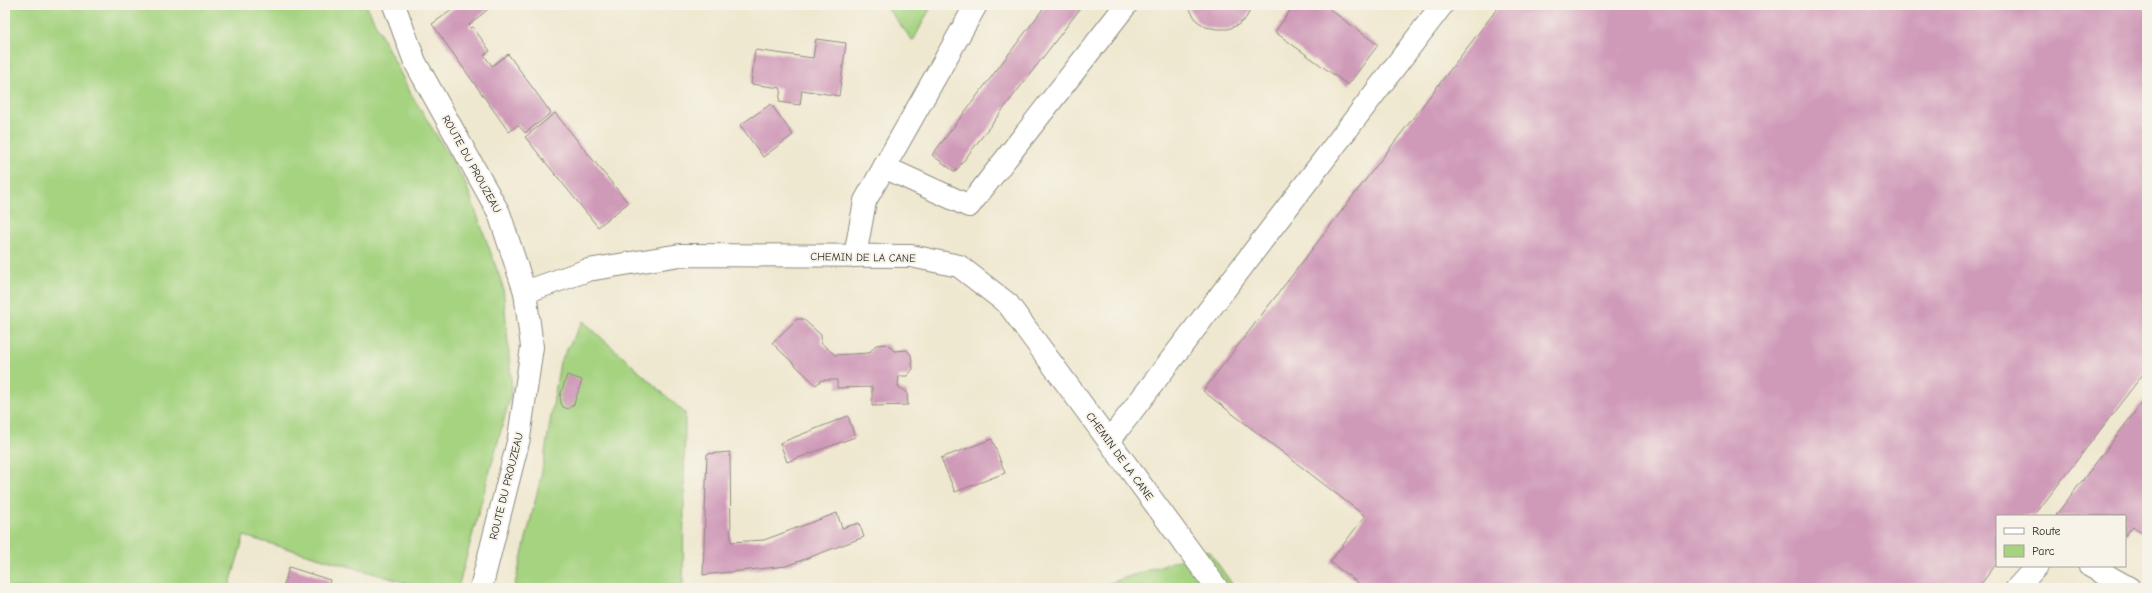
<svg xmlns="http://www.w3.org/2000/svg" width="2152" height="593" font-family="'Comic Neue',sans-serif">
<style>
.green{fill:#a5d380;stroke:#687f56}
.building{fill:#cf99b8}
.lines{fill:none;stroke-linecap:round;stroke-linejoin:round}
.minor-casing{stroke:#8d8a7e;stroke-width:24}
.minor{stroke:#fff;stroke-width:22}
.labels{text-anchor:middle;stroke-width:4;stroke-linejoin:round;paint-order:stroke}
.street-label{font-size:11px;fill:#2b2b2b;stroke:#f7f3e8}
</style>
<rect width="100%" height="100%" fill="#f7f3e8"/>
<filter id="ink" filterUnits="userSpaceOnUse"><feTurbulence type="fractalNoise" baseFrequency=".025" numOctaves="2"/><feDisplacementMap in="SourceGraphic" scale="8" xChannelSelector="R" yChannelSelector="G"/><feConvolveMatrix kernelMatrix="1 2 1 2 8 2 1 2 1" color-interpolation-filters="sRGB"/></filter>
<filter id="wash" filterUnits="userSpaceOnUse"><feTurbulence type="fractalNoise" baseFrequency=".012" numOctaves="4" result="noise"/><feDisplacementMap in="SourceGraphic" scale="16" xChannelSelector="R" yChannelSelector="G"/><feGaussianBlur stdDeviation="0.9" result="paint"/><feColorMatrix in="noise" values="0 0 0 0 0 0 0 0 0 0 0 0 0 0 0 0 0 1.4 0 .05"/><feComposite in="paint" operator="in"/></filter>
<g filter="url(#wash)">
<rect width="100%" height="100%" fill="#efe8d0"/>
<g class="green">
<polygon points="5,5 366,5 410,92 465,182 503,286 512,390 458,588 424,588 244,536 229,588 5,588"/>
<polygon points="885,5 932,5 913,41"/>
<polygon points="583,321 685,413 683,588 514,588 541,477 560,362"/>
<polygon points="1208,550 1235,588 1095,588"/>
</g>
<g id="blocks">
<g class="building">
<polygon points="459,5 493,5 469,25 470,28 473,27 490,51 484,55 492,66 508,54 551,113 525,133 518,125 509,132 432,24"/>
<polygon points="1046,5 1083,5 955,172 932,155"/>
<polygon points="1187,5 1253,5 1246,18 1238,25 1228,29 1217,29 1206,27 1197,21"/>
<polygon points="1294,5 1324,5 1378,45 1348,85 1275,32"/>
<polygon points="1500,5 2147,5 2147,369 2034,516 1997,516 1997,563 1978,588 1365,588 1330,562 1365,516 1203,391"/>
<polygon points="816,39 846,43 839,96 802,90 800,105 779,102 781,88 751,84 755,50 813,58"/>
<polygon points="771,104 793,135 763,157 740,125"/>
<polygon points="555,113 628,203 598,227 525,137"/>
<polygon points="797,319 803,319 821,335 821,343 835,355 869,353 876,345 887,344 894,351 907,350 911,355 913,369 907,376 899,376 898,387 907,392 908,405 872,406 872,387 837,388 837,380 822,380 816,385 772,343"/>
<polygon points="567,375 582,380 574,404 568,409 563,407 561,403 560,396"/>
<polygon points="2147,396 2147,537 2133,526 2125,536 2125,516 2057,516 2056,515"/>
<polygon points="848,416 855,437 787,462 780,443"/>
<polygon points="992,439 1005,473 955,492 941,458"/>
<polygon points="730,452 731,542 764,540 837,513 842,528 859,523 864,537 786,566 703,575 707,454"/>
<polygon points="289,567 330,580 328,588 283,588"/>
</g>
</g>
</g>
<g filter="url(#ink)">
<use href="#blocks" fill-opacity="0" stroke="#8d8a7e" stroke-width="1"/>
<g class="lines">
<g class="minor-casing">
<g id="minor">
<polyline points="394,5 415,62 499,213 525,292 532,347 519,438 481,588"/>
<polyline points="884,167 969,206 1126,5"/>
<polyline points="855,256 865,201 976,5"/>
<polyline points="525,292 588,270 680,255 911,256 959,266 1008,304 1217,588"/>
<polyline points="1109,441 1442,5"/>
<polyline points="2090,566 2129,588"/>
<polyline points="2017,588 2037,566"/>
</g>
</g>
<use href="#minor" class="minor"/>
</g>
</g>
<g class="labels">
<g class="street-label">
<text transform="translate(472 164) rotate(61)" y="4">ROUTE DU PROUZEAU</text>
<text transform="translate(863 257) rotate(1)" y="4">CHEMIN DE LA CANE</text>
<text transform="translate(1120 456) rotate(54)" y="4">CHEMIN DE LA CANE</text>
<text transform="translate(506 486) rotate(-76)" y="4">ROUTE DU PROUZEAU</text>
</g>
</g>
<rect width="2152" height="593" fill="none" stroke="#f7f3e8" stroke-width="20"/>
<rect x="1996" y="515" width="130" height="52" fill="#f7f3e8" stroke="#a5a39c"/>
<rect x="2004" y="528" width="20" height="6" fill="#ffffff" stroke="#a5a39c"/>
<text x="2032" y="535" font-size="12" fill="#2b2b2b">Route</text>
<rect x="2004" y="545" width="20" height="12" fill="#a5d380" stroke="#a5a39c"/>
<text x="2032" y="555" font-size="12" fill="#2b2b2b">Parc</text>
</svg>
